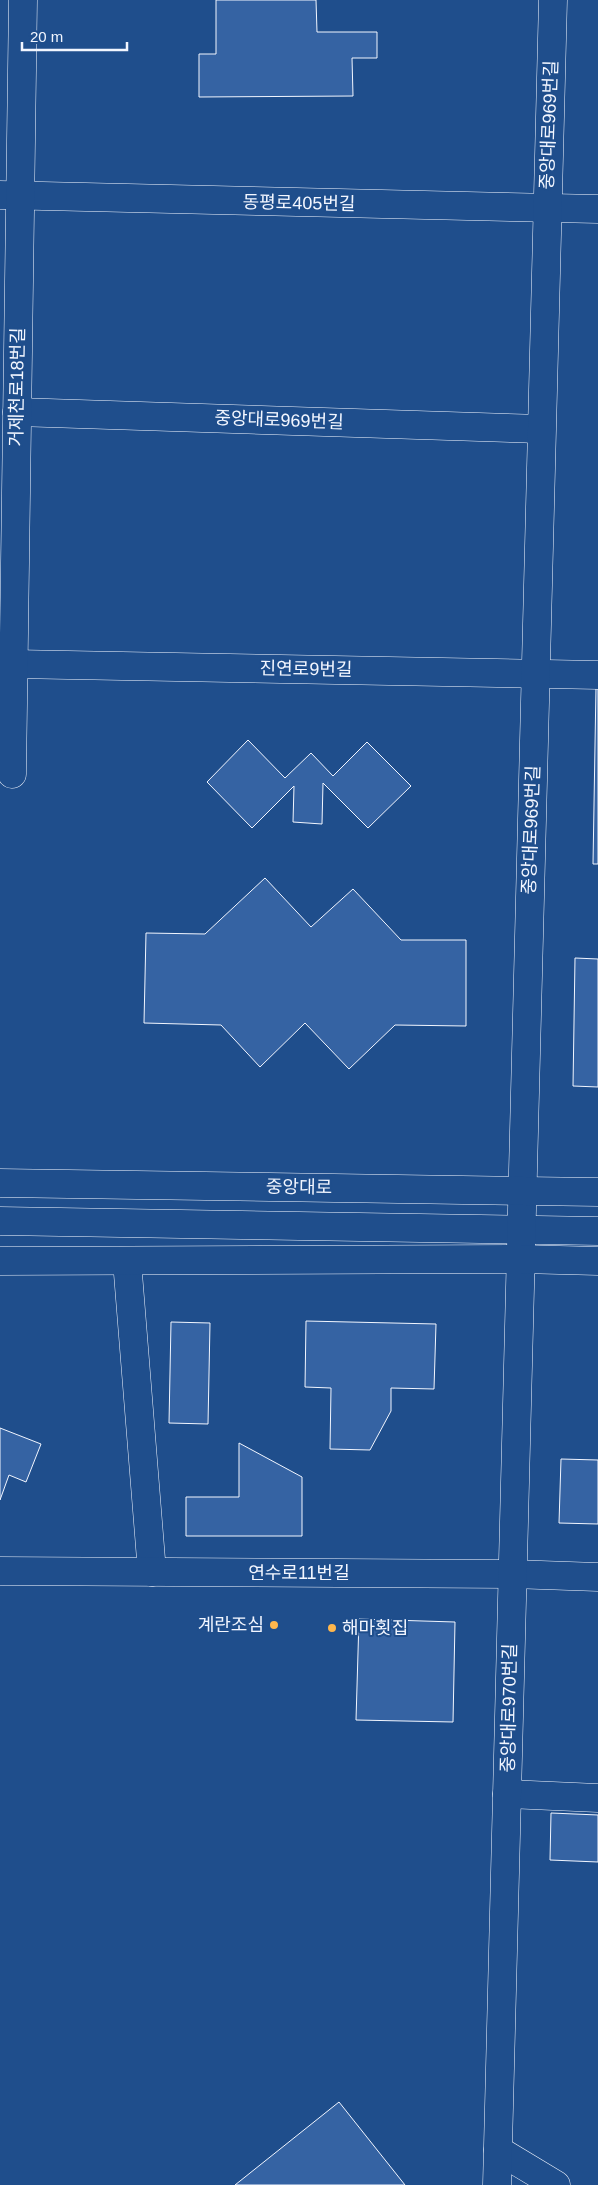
<svg xmlns="http://www.w3.org/2000/svg" width="598" height="2185" font-family="Helvetica,'Noto Sans KR',sans-serif">
<style>
.building{fill:#3563a3;stroke:#f2f6ff}
.lines{fill:none;stroke-linecap:round;stroke-linejoin:round}
.minor-casing{stroke:#f2f6ff;stroke-width:29}
.major-casing{stroke:#f2f6ff;stroke-width:29}
.minor{stroke:#1f4e8c;stroke-width:28}
.major{stroke:#1f4e8c;stroke-width:28}
.poi-dot{fill:#ffb74d;stroke:#1f4e8c;stroke-width:2}
.labels{text-anchor:middle;stroke-width:4;stroke-linejoin:round;paint-order:stroke}
.street-label{font-size:18px;fill:#f2f6ff;stroke:#1f4e8c}
.poi-label{font-size:18px;fill:#f2f6ff;stroke:#1f4e8c;text-anchor:end}
</style>
<rect width="100%" height="100%" fill="#1f4e8c"/>
<g class="building">
<polygon points="216,0 316,0 317,32 377,32 377,58 352,58 353,96 199,97 199,54 216,54"/>
<polygon points="596,686 598,686 598,864 593,864"/>
<polygon points="248,740 285,778 311,753 333,776 367,742 411,786 368,828 323,783 322,824 293,822 294,786 252,828 207,782"/>
<polygon points="265,878 311,927 353,889 401,940 466,940 466,1026 395,1025 349,1069 305,1023 260,1067 221,1025 144,1023 146,933 205,934"/>
<polygon points="575,958 598,959 598,1087 573,1086"/>
<polygon points="306,1321 436,1324 434,1389 391,1388 391,1411 370,1450 330,1449 331,1388 305,1387"/>
<polygon points="171,1322 210,1323 208,1424 169,1423"/>
<polygon points="0,1428 41,1444 26,1482 9,1475 0,1500"/>
<polygon points="239,1443 302,1477 302,1536 186,1536 186,1497 239,1497"/>
<polygon points="561,1459 598,1460 598,1524 559,1523"/>
<polygon points="359,1619 455,1622 453,1722 356,1720"/>
<polygon points="551,1813 598,1815 598,1862 550,1860"/>
<polygon points="339,2102 405,2185 235,2185"/>
</g>
<g class="lines">
<g class="minor-casing">
<g id="minor">
<polyline points="0,195 598,209"/>
<polyline points="17,412 541,429"/>
<polyline points="14,664 598,675"/>
<polyline points="12,774 23,0"/>
<polyline points="0,1221 598,1231"/>
<polyline points="127,1261 152,1572"/>
<polyline points="0,1571 512,1574 598,1577"/>
<polyline points="507,1794 598,1798"/>
<polyline points="498,2150 556,2185"/>
<polyline points="497,2185 553,0"/>
</g>
</g>
<g class="major-casing">
<g id="major">
<polyline points="0,1183 598,1192"/>
<polyline points="0,1261 521,1259 598,1261"/>
</g>
</g>
<use href="#minor" class="minor"/>
<use href="#major" class="major"/>
</g>
<g class="poi-dot">
<circle cx="274" cy="1625" r="5"/>
<circle cx="332" cy="1628" r="5"/>
</g>
<g class="labels">
<g class="street-label">
<text transform="translate(549 125) rotate(-88)" y="6">중앙대로969번길</text>
<text transform="translate(299 203) rotate(1)" y="6">동평로405번길</text>
<text transform="translate(17 387) rotate(-89)" y="6">거제천로18번길</text>
<text transform="translate(279 420) rotate(2)" y="6">중앙대로969번길</text>
<text transform="translate(306 669) rotate(1)" y="6">진연로9번길</text>
<text transform="translate(531 830) rotate(-88)" y="6">중앙대로969번길</text>
<text transform="translate(299 1187) rotate(1)" y="6">중앙대로</text>
<text x="299" y="1579">연수로11번길</text>
<text transform="translate(509 1708) rotate(-89)" y="6">중앙대로970번길</text>
</g>
<g class="poi-label">
<text x="264" y="1631">계란조심</text>
<text x="342" y="1634" text-anchor="start">해마횟집</text>
</g>
</g>
<path d="M22 42v8h105v-8" fill="none" stroke="#f2f6ff" stroke-width="2.5"/>
<text x="30" y="42" font-size="15" fill="#f2f6ff" stroke="#1f4e8c" stroke-width="4" paint-order="stroke">20 m</text>
</svg>
